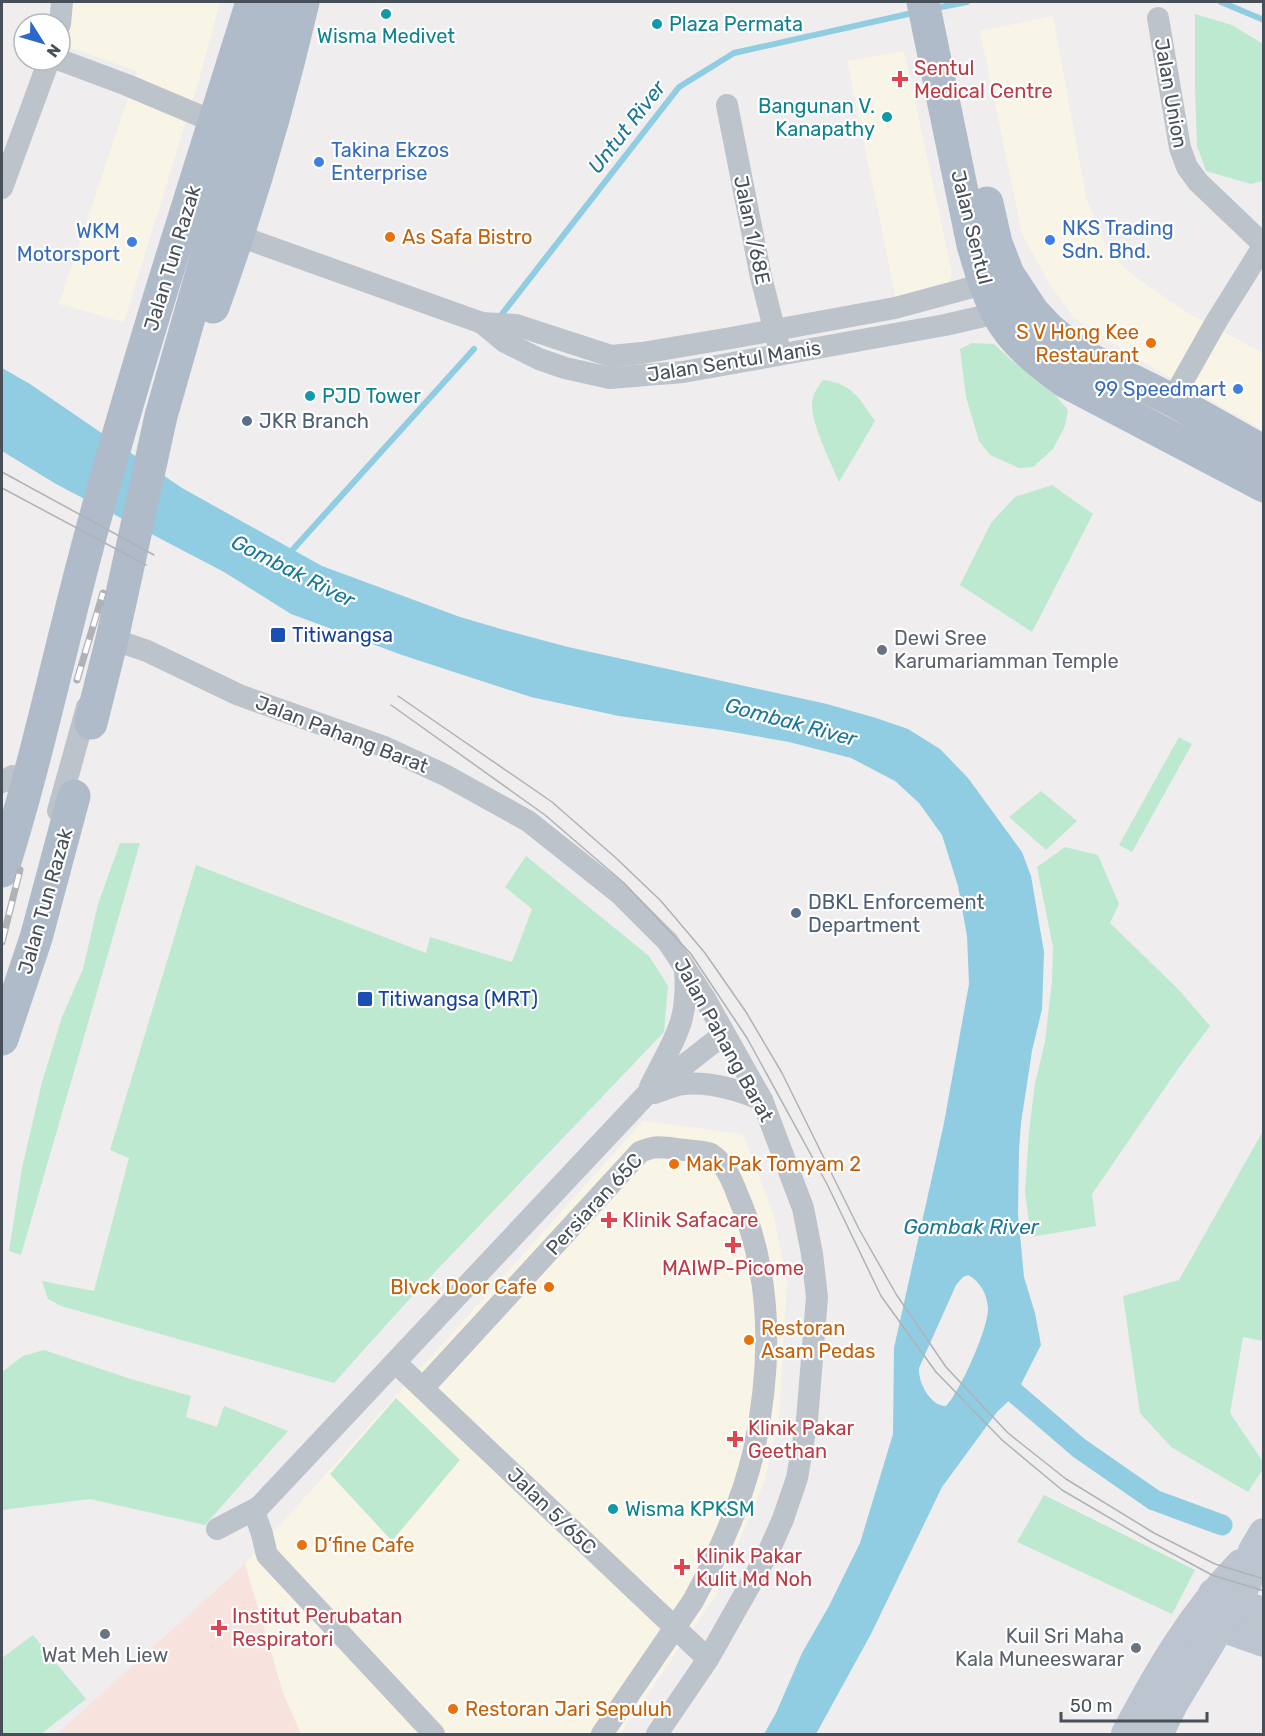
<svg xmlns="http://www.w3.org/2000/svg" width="1265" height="1736" font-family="Rubik,sans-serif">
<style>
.commercial{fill:#f9f5e6}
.medical{fill:#f8e2de}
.green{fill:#bee9d1}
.water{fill:#90cde2;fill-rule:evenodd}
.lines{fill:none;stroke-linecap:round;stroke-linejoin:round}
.stream{stroke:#90cde2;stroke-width:6}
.canal{stroke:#90cde2;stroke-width:21}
.street{stroke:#bcc3cb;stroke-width:22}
.secondary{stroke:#bcc4cf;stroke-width:32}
.primary{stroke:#afbbc9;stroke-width:33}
.tram{stroke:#afb2b6;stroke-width:1.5}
.rail-casing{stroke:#afb2b6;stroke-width:7}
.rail{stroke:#fff;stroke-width:4.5;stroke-dasharray:14;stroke-linecap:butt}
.culture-dot{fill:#0f9aa8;stroke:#fff;stroke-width:2}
.health-dot{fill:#e0444e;stroke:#fff;stroke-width:2}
.shop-dot{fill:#3f7fe0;stroke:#fff;stroke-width:2}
.food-dot{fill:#e8710a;stroke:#fff;stroke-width:2}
.service-dot{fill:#5c6f8a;stroke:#fff;stroke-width:2}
.transit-dot{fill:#1a4fb4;stroke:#fff;stroke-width:2}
.worship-dot{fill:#6b7280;stroke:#fff;stroke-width:2}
.labels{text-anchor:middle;stroke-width:4.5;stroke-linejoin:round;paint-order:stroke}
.culture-label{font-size:20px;fill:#0d838f;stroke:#fff;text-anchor:start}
.health-label{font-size:20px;fill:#be3a42;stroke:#fff;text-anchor:start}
.street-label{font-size:20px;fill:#474f58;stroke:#fff}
.shop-label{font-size:20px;fill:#366cbe;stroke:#fff;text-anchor:start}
.food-label{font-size:20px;fill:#c56008;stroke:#fff;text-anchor:start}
.service-label{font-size:20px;fill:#4e5e75;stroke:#fff;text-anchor:start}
.transit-label{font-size:20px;fill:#164399;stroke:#fff;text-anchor:start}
.worship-label{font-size:20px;fill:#5b616d;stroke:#fff;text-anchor:start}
.water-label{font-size:21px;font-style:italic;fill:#1a7798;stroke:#fff}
</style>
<rect width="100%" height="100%" fill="#efeded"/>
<g class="commercial">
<polygon points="65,2 220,2 198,83 124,322 59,304 137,71 71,48"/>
<polygon points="1053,16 1086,197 1098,229 1107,247 1122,266 1137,278 1186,312 1263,353 1263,430 1150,366 1074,318 1051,286 1022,234 980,31"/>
<polygon points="904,51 952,272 949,285 896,299 847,61"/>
<polygon points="643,1121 743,1134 774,1217 787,1281 779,1419 764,1483 716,1595 620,1734 301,1734 283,1693 245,1564"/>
</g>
<polygon class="medical" points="245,1564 283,1693 301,1734 57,1734"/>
<g class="green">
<polygon points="1195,14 1232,25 1263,44 1263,181 1251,184 1206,171 1197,146 1195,90"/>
<polygon points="972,343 994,344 1017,365 1046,384 1068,410 1065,426 1053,449 1033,467 1019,468 990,455 979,441 966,397 960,349"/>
<path d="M823 380C853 384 859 398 875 421L839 482C831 462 812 426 812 405 812 395 817 388 823 380Z"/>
<polygon points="1052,485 1093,514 1032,632 960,585 991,523 1015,497"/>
<polygon points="1179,737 1192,744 1132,852 1119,845"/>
<polygon points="1041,791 1077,821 1046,850 1009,817"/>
<polygon points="120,843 140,843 21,1255 9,1251 22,1168 42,1082 62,1017 83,969 98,904"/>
<polygon points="1065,847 1098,855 1119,904 1110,923 1178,989 1210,1026 1180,1066 1092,1194 1096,1226 1031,1237 1025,1192 1029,1132 1035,1083 1045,1042 1052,981 1053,947 1037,867"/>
<polygon points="526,856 649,956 668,986 664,1032 414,1294 334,1383 61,1306 48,1299 42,1281 94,1291 129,1158 110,1150 196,865 426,953 430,937 512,962 532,909 505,887"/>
<polygon points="1263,1131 1263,1341 1243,1337 1230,1413 1263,1462 1263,1469 1248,1492 1171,1447 1140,1413 1123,1296 1179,1280"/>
<polygon points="44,1350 131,1379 191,1396 186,1417 217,1427 224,1406 288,1431 205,1525 90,1499 2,1510 2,1372 23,1356"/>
<polygon points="396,1398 460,1460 392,1541 330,1474"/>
<polygon points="1044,1495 1195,1570 1172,1614 1017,1542"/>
<polygon points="33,1635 86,1699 41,1734 2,1734 2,1658"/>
</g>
<path class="water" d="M2 368 30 384 182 488 322 566 460 617 501 629 568 647 827 704 876 718 908 729 940 749 968 778 1022 852 1031 876 1044 952 1042 1009 1032 1051 1021 1123 1019 1149 1018 1214 1024 1277 1035 1313 1041 1345 1016 1394 997 1412 942 1487 871 1634 816 1734H764L776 1713 802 1653 829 1606 860 1543 893 1434 894 1348 944 1123 969 984 967 936 958 886 942 835 919 803 895 781 851 758 789 742 721 730 619 716 531 697 402 655 291 614 224 572 56 484 2 451ZM968 1275C981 1282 987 1294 988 1309 988 1329 960 1392 946 1406 930 1406 918 1382 919 1368L956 1285 963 1277Z"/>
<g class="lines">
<g class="stream">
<polyline points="1221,2 1264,20"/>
<polyline points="936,8 967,2"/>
<polyline points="502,314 679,87 734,53 917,12"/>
<polyline points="287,556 474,349"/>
</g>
<polyline class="canal" points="996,1374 1016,1394 1079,1448 1154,1500 1222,1525"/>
<g class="street">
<polyline points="1158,18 1180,148 1187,167 1198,182 1264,245"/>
<polyline points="60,24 62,2"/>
<polyline points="60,60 127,85 198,115"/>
<polyline points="727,105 761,277 778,344"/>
<polyline points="2,188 49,60"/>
<polyline points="239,236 482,323 516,325 611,356 642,353 731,338 895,308 984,284"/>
<polyline points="482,323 505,342 539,359 565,368 610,378 683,372 945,325 997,313"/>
<polyline points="1172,400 1216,322 1264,245"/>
<polyline points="112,639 147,651 239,695 382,746 445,775 528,821 620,894 668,942 704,997 762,1100 803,1208 812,1254 817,1297 807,1420 797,1478 783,1519 768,1553 708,1659 657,1734"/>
<polyline points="2,782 13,776"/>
<polyline points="58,811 87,707"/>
<path d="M650 1087C673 1039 689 1026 685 969"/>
<path d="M655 1093C663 1090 671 1087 678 1085 705 1080 738 1090 762 1100"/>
<polyline points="396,1363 708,1659"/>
<path d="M423 1388 640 1152C658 1144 666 1148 684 1150 692 1151 705 1151 711 1154 724 1162 733 1182 738 1196 773 1276 772 1365 754 1450 742 1503 719 1553 693 1601L602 1734"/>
<polyline points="254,1511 262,1534 267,1555 434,1734"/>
<polyline points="217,1529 259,1507 645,1096 724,1034"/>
</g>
<g class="secondary">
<polyline points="1214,1594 1264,1614"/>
<polyline points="1201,1619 1264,1641"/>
<path d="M1127 1734C1159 1673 1193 1615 1241 1565"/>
<polyline points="1157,1734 1173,1702 1246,1582 1254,1551 1264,1534"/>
</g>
<g class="primary">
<path d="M923 2 973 245C980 268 986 291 997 312 1012 342 1040 363 1066 382L1264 486"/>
<polyline points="987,203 996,243 1008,274 1033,312 1050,330 1083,356 1172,400 1264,452"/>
<path d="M213 307C249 207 279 105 303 2"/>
<polyline points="91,723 112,639 161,416 279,2"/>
<path d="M2 871C39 754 63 633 96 515 143 342 199 172 252 2"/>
<polyline points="2,1039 36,938 74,796"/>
</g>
<g class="tram">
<polyline points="2,472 154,555"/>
<polyline points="2,488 146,565"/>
<polyline points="398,696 552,802 616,858 661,901 705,953 746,1012 782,1073 859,1229 896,1294 946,1367 1008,1433 1066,1479 1154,1533 1215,1564 1264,1579"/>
<polyline points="391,705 545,815 624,883 691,954 747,1038 827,1184 881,1296 936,1372 1002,1440 1062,1490 1149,1541 1212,1575 1264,1591"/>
</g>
<g class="rail-casing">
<g id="rail">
<polyline points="77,680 103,593"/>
<polyline points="2,942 20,870"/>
</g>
</g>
<use href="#rail" class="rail"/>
</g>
<g class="culture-dot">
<circle cx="386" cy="14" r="6"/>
<circle cx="657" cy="24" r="6"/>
<circle cx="887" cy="117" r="6"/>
<circle cx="310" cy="396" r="6"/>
<circle cx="613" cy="1509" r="6"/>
</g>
<g class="health-dot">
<path d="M897 70h6v6h6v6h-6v6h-6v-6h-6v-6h6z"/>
<path d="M606 1211h6v6h6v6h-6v6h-6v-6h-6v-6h6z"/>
<path d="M730 1236h6v6h6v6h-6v6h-6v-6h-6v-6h6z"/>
<path d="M732 1430h6v6h6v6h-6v6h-6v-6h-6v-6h6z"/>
<path d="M679 1558h6v6h6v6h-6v6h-6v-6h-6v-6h6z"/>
<path d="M216 1619h6v6h6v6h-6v6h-6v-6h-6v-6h6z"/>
</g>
<g class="shop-dot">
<circle cx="319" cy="162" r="6"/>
<circle cx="1050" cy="240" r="6"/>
<circle cx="132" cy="242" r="6"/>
<circle cx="1238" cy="389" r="6"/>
</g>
<g class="food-dot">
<circle cx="390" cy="237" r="6"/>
<circle cx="1151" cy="343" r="6"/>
<circle cx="674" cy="1164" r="6"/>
<circle cx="549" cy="1287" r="6"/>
<circle cx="749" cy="1340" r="6"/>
<circle cx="302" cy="1545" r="6"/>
<circle cx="453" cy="1709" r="6"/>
</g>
<g class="service-dot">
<circle cx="247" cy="421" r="6"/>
<circle cx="796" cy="913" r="6"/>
</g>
<g class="transit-dot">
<rect x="270" y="627" width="16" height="16" rx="3"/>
<rect x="357" y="991" width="16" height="16" rx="3"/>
</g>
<g class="worship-dot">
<circle cx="882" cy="650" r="6"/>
<circle cx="105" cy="1634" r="6"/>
<circle cx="1136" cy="1648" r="6"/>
</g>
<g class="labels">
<g class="culture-label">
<text x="669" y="31">Plaza Permata</text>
<text x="386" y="43" text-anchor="middle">Wisma Medivet</text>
<text x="875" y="113" text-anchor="end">Bangunan V.<tspan x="875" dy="23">Kanapathy</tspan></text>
<text x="322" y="403">PJD Tower</text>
<text x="625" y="1516">Wisma KPKSM</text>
</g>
<g class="health-label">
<text x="914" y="75">Sentul<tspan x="914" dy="23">Medical Centre</tspan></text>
<text x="622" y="1227">Klinik Safacare</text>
<text x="733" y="1275" text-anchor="middle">MAIWP-Picome</text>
<text x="748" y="1435">Klinik Pakar<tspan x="748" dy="23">Geethan</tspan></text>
<text x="696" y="1563">Klinik Pakar<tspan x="696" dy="23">Kulit Md Noh</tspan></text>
<text x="232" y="1623">Institut Perubatan<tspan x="232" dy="23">Respiratori</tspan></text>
</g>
<g class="street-label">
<text transform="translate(1171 93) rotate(80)" y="7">Jalan Union</text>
<text transform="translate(972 227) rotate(76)" y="7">Jalan Sentul</text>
<text transform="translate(752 230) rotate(78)" y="7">Jalan 1/68E</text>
<text transform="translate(172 258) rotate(-73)" y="7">Jalan Tun Razak</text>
<text transform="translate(734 361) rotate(-9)" y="7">Jalan Sentul Manis</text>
<text transform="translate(342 734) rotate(21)" y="7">Jalan Pahang Barat</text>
<text transform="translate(45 901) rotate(-74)" y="7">Jalan Tun Razak</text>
<text transform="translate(724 1040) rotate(61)" y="7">Jalan Pahang Barat</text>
<text transform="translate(594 1204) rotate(-47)" y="7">Persiaran 65C</text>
<text transform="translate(552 1511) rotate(44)" y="7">Jalan 5/65C</text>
</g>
<g class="shop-label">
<text x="331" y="157">Takina Ekzos<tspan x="331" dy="23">Enterprise</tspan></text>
<text x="1062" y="235">NKS Trading<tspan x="1062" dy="23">Sdn. Bhd.</tspan></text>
<text x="120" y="238" text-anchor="end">WKM<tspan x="120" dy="23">Motorsport</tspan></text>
<text x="1226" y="396" text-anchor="end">99 Speedmart</text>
</g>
<g class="food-label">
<text x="402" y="244">As Safa Bistro</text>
<text x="1139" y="339" text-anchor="end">S V Hong Kee<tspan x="1139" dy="23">Restaurant</tspan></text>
<text x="686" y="1171">Mak Pak Tomyam 2</text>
<text x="537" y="1294" text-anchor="end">Blvck Door Cafe</text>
<text x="761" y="1335">Restoran<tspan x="761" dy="23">Asam Pedas</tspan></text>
<text x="314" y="1552">D’fine Cafe</text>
<text x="465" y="1716">Restoran Jari Sepuluh</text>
</g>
<g class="service-label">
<text x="259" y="428">JKR Branch</text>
<text x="808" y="909">DBKL Enforcement<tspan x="808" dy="23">Department</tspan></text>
</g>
<g class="transit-label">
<text x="292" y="642">Titiwangsa</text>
<text x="378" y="1006">Titiwangsa (MRT)</text>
</g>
<g class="worship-label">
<text x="894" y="645">Dewi Sree<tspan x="894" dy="23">Karumariamman Temple</tspan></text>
<text x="1124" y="1643" text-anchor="end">Kuil Sri Maha<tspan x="1124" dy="23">Kala Muneeswarar</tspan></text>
<text x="105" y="1662" text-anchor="middle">Wat Meh Liew</text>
</g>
<g class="water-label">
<text transform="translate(627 127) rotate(-52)" y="7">Untut River</text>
<text transform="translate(293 571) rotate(27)" y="7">Gombak River</text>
<text transform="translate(791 722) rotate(15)" y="7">Gombak River</text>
<text x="971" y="1234">Gombak River</text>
</g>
</g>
<rect width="1265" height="1736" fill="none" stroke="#474f58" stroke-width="6"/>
<g transform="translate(42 42) rotate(127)"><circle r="28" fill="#ffffff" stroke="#b5b9bc" stroke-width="1.5"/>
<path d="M0-4.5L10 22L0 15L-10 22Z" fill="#2a68cc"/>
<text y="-9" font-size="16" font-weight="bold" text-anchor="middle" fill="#474f58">N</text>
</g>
<path d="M1061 1712v9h146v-9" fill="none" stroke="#474f58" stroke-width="3"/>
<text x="1070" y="1712" font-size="18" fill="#474f58" stroke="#ffffff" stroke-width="4.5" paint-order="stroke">50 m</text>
</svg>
